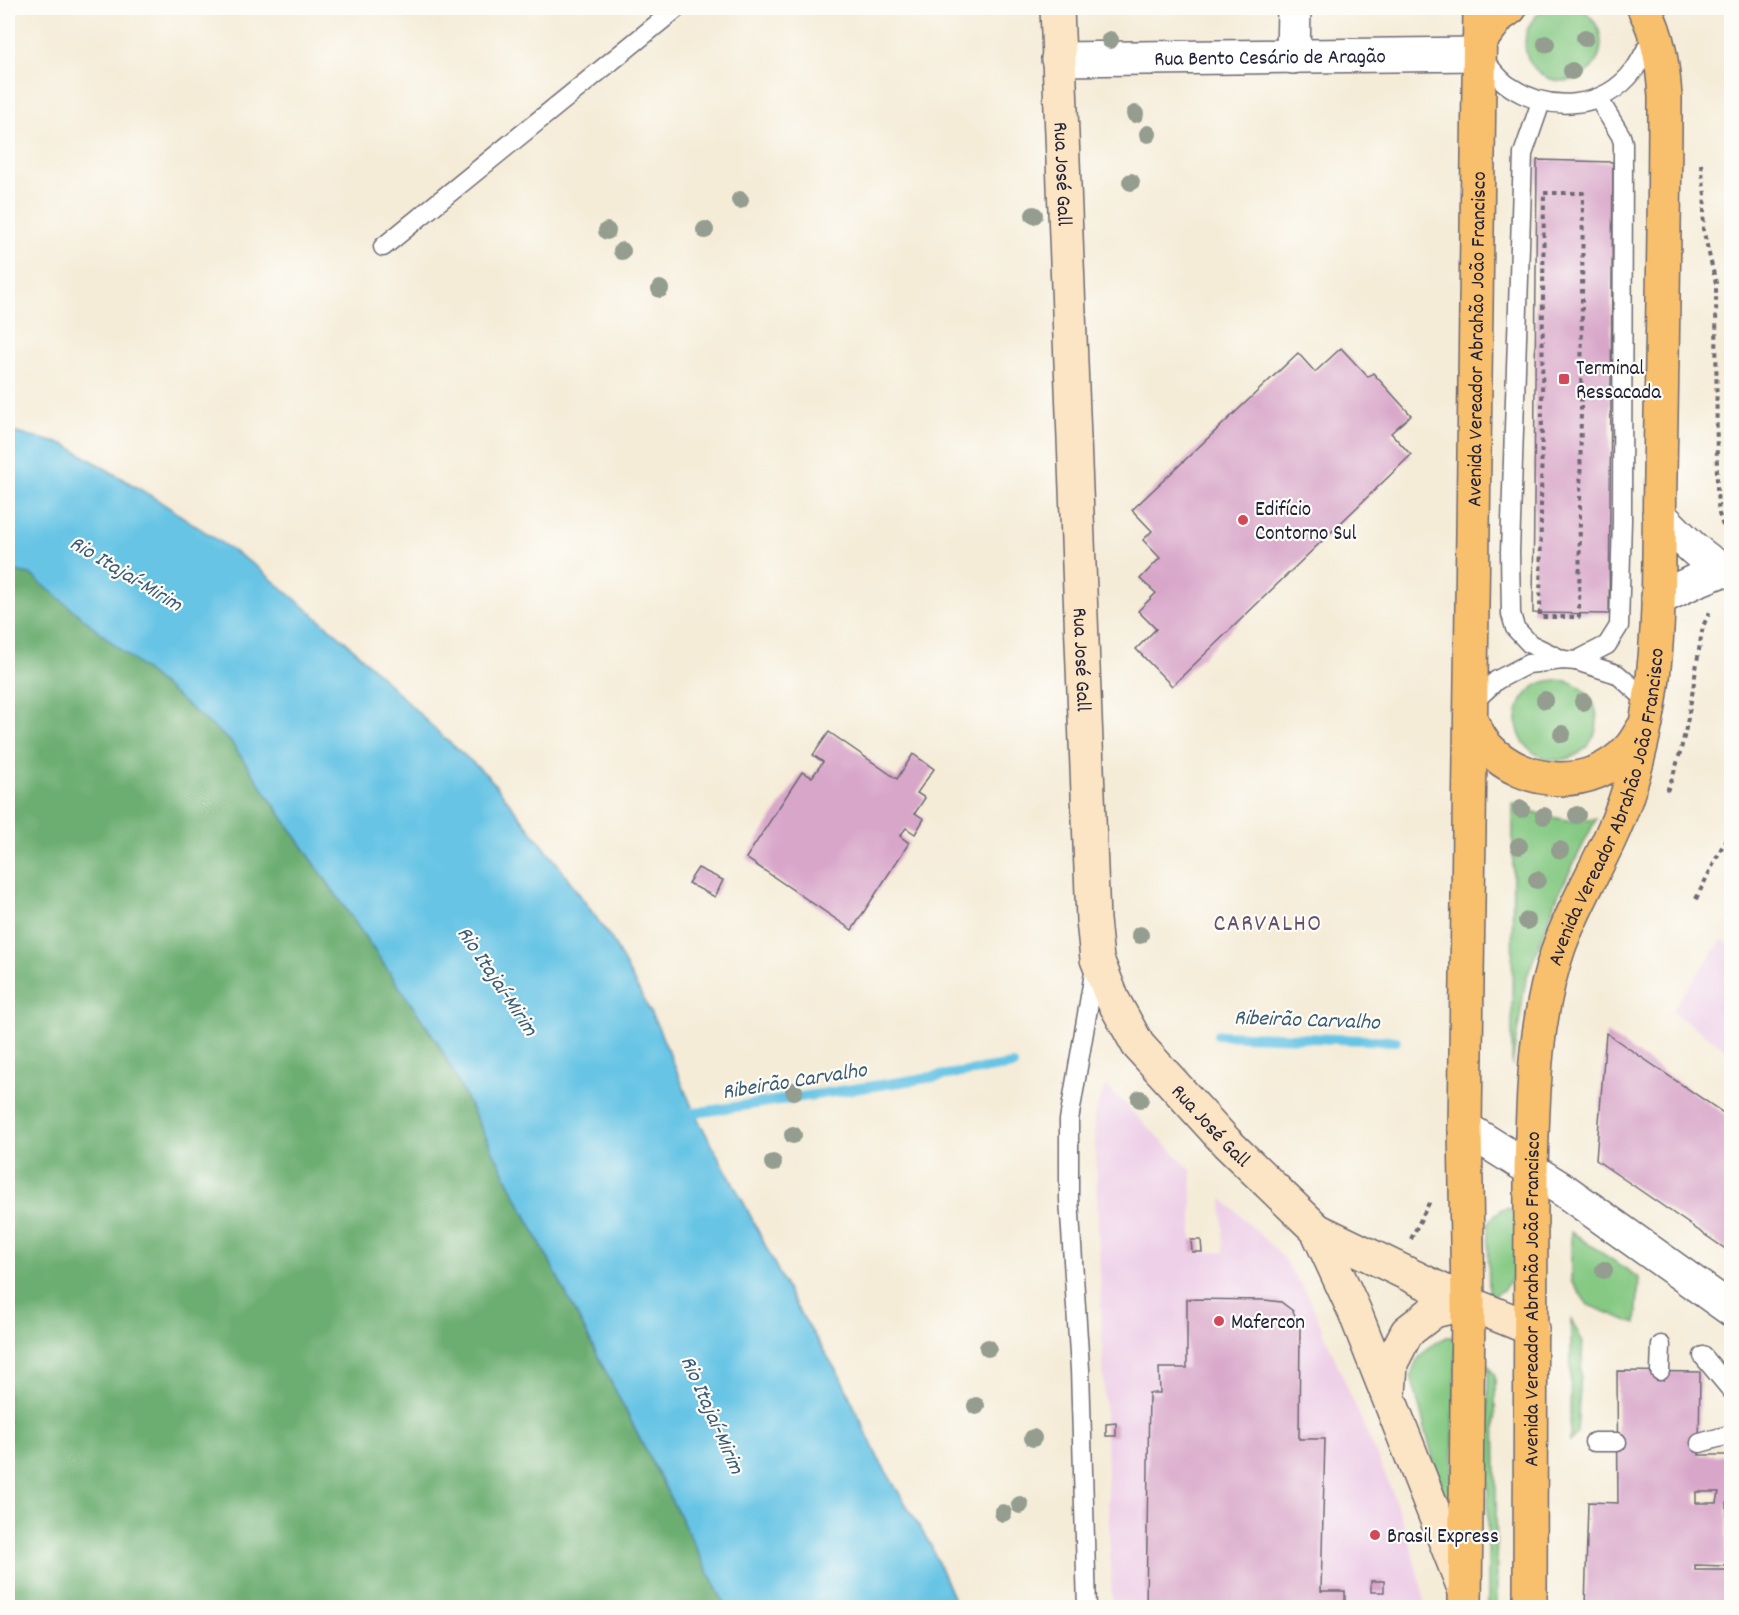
<svg xmlns="http://www.w3.org/2000/svg" width="1739" height="1615" font-family="Dekko,sans-serif">
<style>
.built{fill:#eed0e8}
.green{fill:#85c983;stroke:#54765f;stroke-width:1.5}
.forest{fill:#6cad71;stroke:#476856;stroke-width:1.5}
.water{fill:#67c4e5;stroke:#447390;stroke-width:1.5}
.lines{fill:none;stroke-linecap:round;stroke-linejoin:round}
.stream{stroke:#67c4e5;stroke-width:10}
.building{fill:#d8a6c9;fill-rule:evenodd}
.service-casing{stroke:#6c6972;stroke-width:21}
.minor-casing{stroke:#6c6972;stroke-width:36}
.secondary-casing{stroke:#6c6972;stroke-width:36}
.primary-casing{stroke:#6c6972;stroke-width:36}
.path{stroke:#6c6972;stroke-width:4;stroke-dasharray:4.5 4.5;stroke-linecap:butt}
.service{stroke:#fff;stroke-width:18}
.minor{stroke:#fff;stroke-width:33}
.secondary{stroke:#fce5c4;stroke-width:33}
.primary{stroke:#f8bf6c;stroke-width:33}
.tree{fill:#949d8f}
.poi-dot{fill:#d1495b;stroke:#fdfcf7;stroke-width:2}
.labels{text-anchor:middle;stroke-width:4.5;stroke-linejoin:round;paint-order:stroke}
.street-label{font-size:21px;fill:#22223b;stroke:#fdfcf7}
.poi-label{font-size:21px;fill:#22223b;stroke:#fdfcf7;text-anchor:start}
.water-label{font-size:22px;font-style:italic;fill:#3a5b76;stroke:#fdfcf7}
.quarter-label{font-size:24px;letter-spacing:1.5px;fill:#62506d;stroke:#fdfcf7}
</style>
<rect width="100%" height="100%" fill="#fdfcf7"/>
<filter id="ink" filterUnits="userSpaceOnUse"><feTurbulence type="fractalNoise" baseFrequency=".0167" numOctaves="2"/><feDisplacementMap in="SourceGraphic" scale="12" xChannelSelector="R" yChannelSelector="G"/><feConvolveMatrix kernelMatrix="1 2 1 2 8 2 1 2 1" color-interpolation-filters="sRGB"/></filter>
<filter id="wash" filterUnits="userSpaceOnUse"><feTurbulence type="fractalNoise" baseFrequency=".008" numOctaves="4" result="noise"/><feDisplacementMap in="SourceGraphic" scale="24" xChannelSelector="R" yChannelSelector="G"/><feGaussianBlur stdDeviation="1.35" result="paint"/><feColorMatrix in="noise" values="0 0 0 0 0 0 0 0 0 0 0 0 0 0 0 0 0 1.4 0 .05"/><feComposite in="paint" operator="in"/></filter>
<g filter="url(#wash)">
<rect width="100%" height="100%" fill="#f5ecd8"/>
<g class="built">
<polygon points="1722,940 1731,946 1731,1053 1671,1011"/>
<polygon points="1106,1085 1192,1171 1192,1253 1224,1252 1222,1198 1274,1248 1286,1262 1308,1296 1392,1491 1410,1544 1423,1593 1425,1607 1112,1607 1094,1115"/>
</g>
<g class="green">
<circle cx="1563" cy="43" r="38"/>
<circle cx="1557" cy="720" r="40"/>
<polygon points="1513,803 1542,815 1572,821 1596,819 1557,897 1526,979 1512,1066"/>
<polygon points="1508,1208 1516,1216 1514,1276 1503,1290 1489,1299 1488,1223 1501,1209"/>
<polygon points="1571,1232 1639,1278 1636,1324 1588,1305 1571,1281"/>
<polygon points="1571,1320 1583,1342 1577,1433 1570,1442"/>
<path d="M1447 1337H1456L1451 1526 1411 1376C1415 1358 1430 1343 1447 1337Z"/>
<polygon points="1488,1365 1495,1376 1497,1608 1488,1607"/>
</g>
<polygon class="forest" points="8,570 30,573 231,742 438,1043 726,1607 8,1607"/>
<polygon class="water" points="8,431 66,445 156,499 257,567 345,641 440,734 489,777 559,866 612,940 657,1025 695,1114 745,1205 794,1303 841,1378 879,1460 931,1546 957,1607 726,1607 438,1043 231,742 30,574 8,570"/>
<g class="lines">
<g class="stream">
<polyline points="1218,1035 1396,1041"/>
<polyline points="681,1115 1013,1065"/>
</g>
</g>
<g id="blocks">
<g class="building">
<polygon points="1537,160 1613,162 1609,614 1533,613"/>
<polygon points="1341,348 1368,377 1373,373 1411,415 1391,433 1411,455 1172,686 1136,649 1156,629 1138,611 1156,593 1140,579 1160,558 1143,540 1152,531 1132,510 1298,353 1315,372"/>
<polygon points="829,732 897,779 913,754 934,769 917,793 925,798 915,813 924,819 915,834 906,828 900,836 909,843 852,930 746,858 802,772 812,777 823,762 813,755"/>
<polygon points="698,868 723,880 715,897 688,883"/>
<polygon points="1606,1033 1732,1119 1732,1243 1727,1250 1596,1160"/>
<polygon points="1191,1240 1201,1240 1202,1252 1192,1252"/>
<polygon points="1187,1299 1265,1300 1281,1302 1293,1311 1300,1327 1299,1439 1325,1439 1321,1591 1345,1591 1345,1608 1146,1608 1149,1393 1160,1393 1159,1368 1187,1368"/>
<path d="M1617 1371 1700 1372 1699 1455H1732V1503H1727L1726 1566 1695 1565V1570H1732V1608H1585L1588 1502 1618 1503ZM1696 1492H1719L1717 1503H1696Z"/>
<polygon points="1116,1423 1116,1436 1106,1436 1106,1424"/>
<rect x="1371" y="1581" width="13" height="11"/>
</g>
</g>
</g>
<g filter="url(#ink)">
<use href="#blocks" fill-opacity="0" stroke="#6c6972" stroke-width="1.5"/>
<g class="lines">
<g class="service-casing">
<g id="service">
<path d="M1480 56C1489 65 1498 79 1509 86 1549 113 1604 110 1634 70 1643 58 1648 45 1654 33"/>
<polyline points="1541,102 1523,154 1510,552 1511,614 1515,628 1530,644 1563,660"/>
<polyline points="383,247 677,8"/>
<polyline points="1576,661 1607,645 1619,626 1622,520 1623,143 1621,136 1598,98"/>
<polyline points="1471,704 1497,680 1528,664 1563,660 1576,661 1617,674 1650,703"/>
<polyline points="1703,1356 1732,1391"/>
<polyline points="1660,1371 1661,1345"/>
<polyline points="1594,1442 1617,1442"/>
<polyline points="1700,1443 1732,1434"/>
<polyline points="1087,1608 1080,1369 1069,1199 1069,1120 1095,967"/>
</g>
</g>
<g class="minor-casing">
<g id="minor">
<polyline points="1293,57 1294,8"/>
<path id="s1" d="M1058 59 1479 54"/>
<path d="M1659 515C1677 532 1707 567 1732 572"/>
<polyline points="1658,599 1695,581 1722,570"/>
<polyline points="1465,1128 1565,1191 1732,1310"/>
</g>
</g>
<g class="secondary-casing">
<g id="secondary">
<path id="s2" d="M1057 8 1093 920 1097 959 1113 1000 1138 1045 1227 1143 1317 1230 1468 1303 1532 1329"/>
<polyline points="1317,1230 1354,1310 1465,1591"/>
<polyline points="1389,1395 1391,1363 1407,1332 1434,1311 1468,1303"/>
</g>
</g>
<g class="primary-casing">
<g id="primary">
<polyline points="1480,41 1499,16 1510,8"/>
<path d="M1471 721C1476 730 1481 741 1488 748 1525 787 1592 791 1629 749 1634 744 1638 736 1642 730"/>
<path id="s3" d="M1465 1608 1468 1303 1465 1128 1480 8"/>
<path id="s4" d="M1530 1608 1531 1170C1533 1096 1534 1018 1559 947 1573 909 1593 875 1610 838 1627 802 1638 762 1646 723 1662 643 1658 557 1660 476 1662 350 1665 224 1665 97 1663 66 1659 36 1644 8"/>
</g>
</g>
<g class="path">
<polyline points="1701,164 1705,195 1703,229 1716,283 1717,493 1719,514 1724,529"/>
<polygon points="1544,193 1583,193 1579,617 1540,617"/>
<path d="M1667 791C1689 739 1693 681 1703 626L1710 612"/>
<polyline points="1696,899 1727,837"/>
<polyline points="1411,1239 1429,1203 1429,1199"/>
</g>
<use href="#service" class="service"/>
<use href="#minor" class="minor"/>
<use href="#secondary" class="secondary"/>
<use href="#primary" class="primary"/>
</g>
<g class="tree">
<circle cx="1585" cy="38" r="9"/>
<circle cx="1110" cy="40" r="9"/>
<circle cx="1546" cy="44" r="9"/>
<circle cx="1572" cy="71" r="9"/>
<circle cx="1135" cy="114" r="9"/>
<circle cx="1148" cy="134" r="9"/>
<circle cx="1131" cy="182" r="9"/>
<circle cx="740" cy="200" r="9"/>
<circle cx="1034" cy="215" r="9"/>
<circle cx="705" cy="230" r="9"/>
<circle cx="607" cy="231" r="9"/>
<circle cx="622" cy="251" r="9"/>
<circle cx="660" cy="289" r="9"/>
<circle cx="1545" cy="700" r="9"/>
<circle cx="1583" cy="702" r="9"/>
<circle cx="1562" cy="734" r="9"/>
<circle cx="1521" cy="809" r="9"/>
<circle cx="1577" cy="815" r="9"/>
<circle cx="1544" cy="816" r="9"/>
<circle cx="1519" cy="846" r="9"/>
<circle cx="1560" cy="850" r="9"/>
<circle cx="1537" cy="880" r="9"/>
<circle cx="1527" cy="921" r="9"/>
<circle cx="1140" cy="935" r="9"/>
<circle cx="794" cy="1091" r="9"/>
<circle cx="1140" cy="1099" r="9"/>
<circle cx="793" cy="1135" r="9"/>
<circle cx="773" cy="1163" r="9"/>
<circle cx="1604" cy="1270" r="9"/>
<circle cx="988" cy="1348" r="9"/>
<circle cx="976" cy="1406" r="9"/>
<circle cx="1033" cy="1438" r="9"/>
<circle cx="1020" cy="1505" r="9"/>
<circle cx="1003" cy="1513" r="9"/>
</g>
</g>
<g class="poi-dot">
<rect x="1558" y="373" width="12" height="12" rx="3"/>
<circle cx="1243" cy="520" r="6"/>
<circle cx="1219" cy="1321" r="6"/>
<circle cx="1375" cy="1535" r="6"/>
</g>
<g class="labels">
<g class="street-label">
<text dy="7" stroke="none"><textPath href="#s1" startOffset="212">Rua Bento Cesário de Aragão</textPath></text>
<text dy="7" stroke="none"><textPath href="#s2" startOffset="166">Rua José Gall</textPath></text>
<text dy="7" stroke="none"><textPath href="#s3" startOffset="1269">Avenida Vereador Abrahão João Francisco</textPath></text>
<text dy="7" stroke="none"><textPath href="#s2" startOffset="652">Rua José Gall</textPath></text>
<text dy="7" stroke="none"><textPath href="#s4" startOffset="813">Avenida Vereador Abrahão João Francisco</textPath></text>
<text dy="7" stroke="none"><textPath href="#s2" startOffset="1156">Rua José Gall</textPath></text>
<text dy="7" stroke="none"><textPath href="#s4" startOffset="309">Avenida Vereador Abrahão João Francisco</textPath></text>
</g>
<g class="poi-label">
<text x="1576" y="374">Terminal<tspan x="1576" dy="24">Ressacada</tspan></text>
<text x="1255" y="515">Edifício<tspan x="1255" dy="24">Contorno Sul</tspan></text>
<text x="1231" y="1328">Mafercon</text>
<text x="1387" y="1542">Brasil Express</text>
</g>
<g class="water-label">
<text transform="translate(127 572) rotate(31)" y="8">Rio Itajaí-Mirim</text>
<text transform="translate(499 980) rotate(56)" y="8">Rio Itajaí-Mirim</text>
<text transform="translate(1307 1018) rotate(2)" y="8">Ribeirão Carvalho</text>
<text transform="translate(794 1079) rotate(-9)" y="8">Ribeirão Carvalho</text>
<text transform="translate(714 1414) rotate(66)" y="8">Rio Itajaí-Mirim</text>
</g>
<g class="quarter-label">
<text x="1268" y="930">CARVALHO</text>
</g>
</g>
<rect width="1739" height="1615" fill="none" stroke="#fdfcf7" stroke-width="30"/>
</svg>
